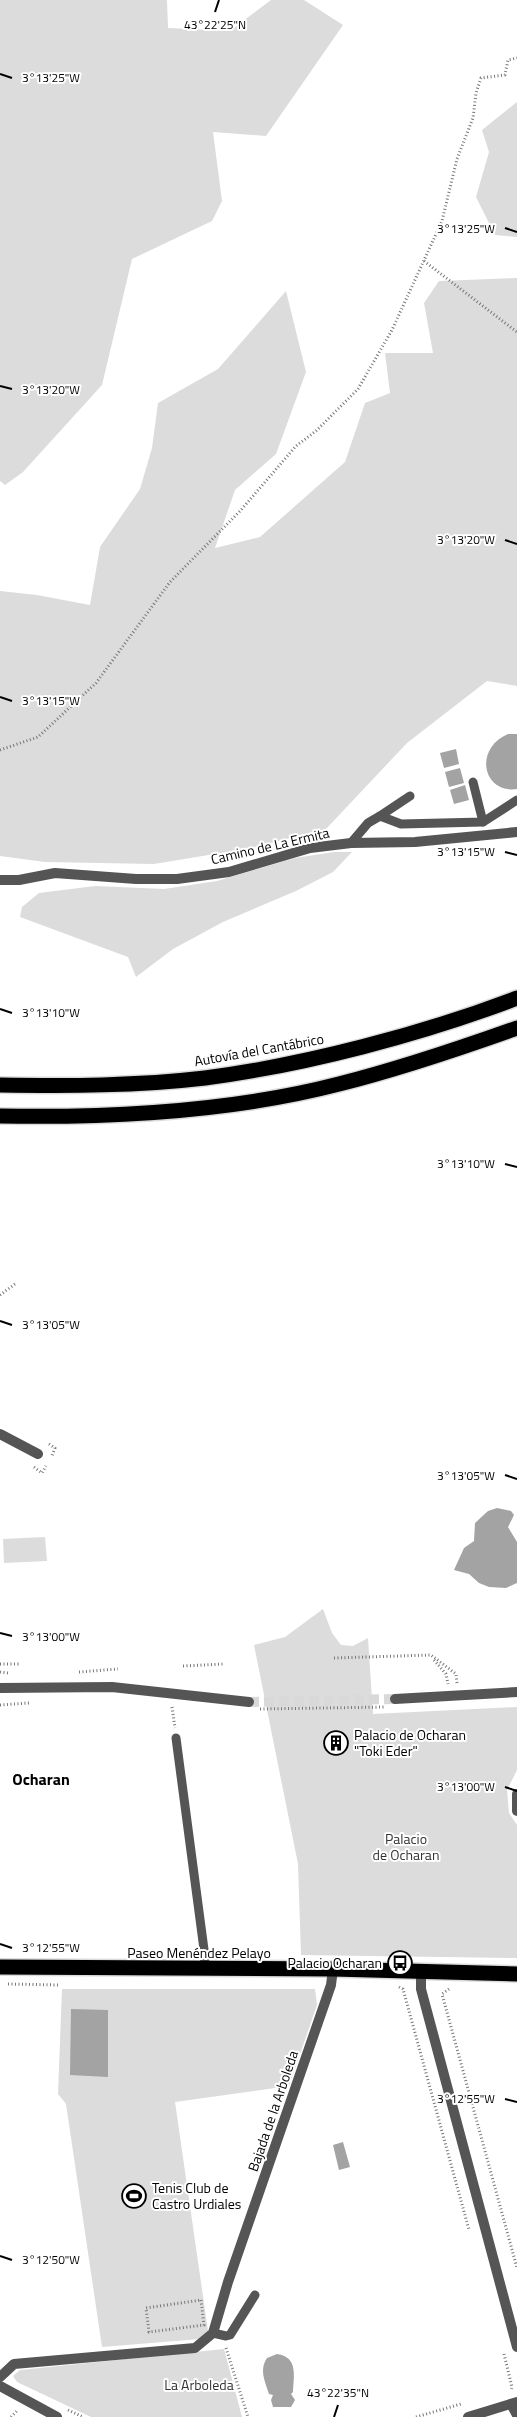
<svg xmlns="http://www.w3.org/2000/svg" width="517" height="2417" font-family="'Titillium Web',sans-serif">
<style>
.green{fill:#dcdcdc}
.water{fill:#a3a3a3}
.lines{fill:none;stroke-linecap:round;stroke-linejoin:round}
.street-tunnel{stroke:#d9d9d9;stroke-width:10;stroke-dasharray:10 5;stroke-linecap:butt}
.highway-casing{stroke:#dbdbdb;stroke-width:18}
.path{stroke:#777;stroke-width:3;stroke-dasharray:1 2.5;stroke-linecap:butt}
.lane{stroke:#555;stroke-width:9}
.street{stroke:#555;stroke-width:10}
.highway{stroke:#000;stroke-width:15}
.ticks{fill:none;stroke:#000;stroke-width:2}
.labels{text-anchor:middle;stroke-width:4;stroke-linejoin:round;paint-order:stroke}
.street-label{font-size:14px;fill:#000;stroke:#fff}
.poi-label{font-size:14px;fill:#000;stroke:#fff;text-anchor:start}
.park-label{font-size:14px;fill:#333;stroke:#fff}
.quarter-label{font-size:16px;font-weight:bold;fill:#000;stroke:#fff}
.ticks-label{font-size:12px;text-anchor:middle;fill:#000;stroke:#fff;stroke-width:4;stroke-linejoin:round;paint-order:stroke}
</style>
<rect width="100%" height="100%" fill="#fff"/>
<g class="green">
<polygon points="0,0 167,0 168,28 230,31 271,0 304,0 343,25 266,136 213,132 222,201 212,221 132,259 102,385 23,472 5,485 0,481"/>
<polygon points="517,102 517,237 495,235 476,197 489,152 482,130"/>
<polygon points="517,278 517,686 487,681 407,743 326,829 251,848 154,864 45,862 0,856 0,591 37,595 90,605 100,547 140,489 152,448 158,403 218,369 286,291 306,372 276,454 235,490 215,548 260,537 345,462 365,403 390,393 385,353 433,353 424,303 439,281"/>
<polygon points="334,852 352,852 333,872 296,891 223,922 173,949 136,977 128,957 20,917 22,907 39,893 95,886 164,889 217,881 295,858"/>
<polygon points="45,1537 47,1561 4,1563 3,1539"/>
<polygon points="323,1609 332,1633 341,1645 353,1646 368,1638 373,1714 517,1707 517,1770 507,1790 509,1813 517,1825 517,1958 301,1955 298,1864 254,1645 285,1637"/>
<polygon points="62,1989 315,1989 317,2005 289,2086 175,2102 208,2331 200,2339 102,2347 66,2104 58,2094"/>
<polygon points="224,2349 242,2417 91,2417 17,2382 13,2376 20,2370"/>
</g>
<g class="water">
<path d="M508 734H517V789C483 794 473 749 508 734Z"/>
<polygon points="456,749 459,764 444,768 440,753"/>
<polygon points="460,768 464,783 449,787 445,772"/>
<polygon points="465,785 469,800 454,804 450,790"/>
<polygon points="497,1508 511,1511 514,1515 508,1527 517,1542 517,1583 506,1588 489,1587 479,1583 469,1574 454,1570 464,1548 474,1541 475,1523 488,1511"/>
<polygon points="71,2009 108,2010 108,2077 70,2075"/>
<polygon points="343,2142 350,2167 339,2170 333,2145"/>
<path d="M277 2354C298 2357 294 2375 293 2392L291 2394 295 2400 291 2407H273L271 2400 273 2395 269 2394C265 2381 259 2370 267 2358Z"/>
</g>
<g class="lines">
<polyline class="street-tunnel" points="249,1702 395,1699"/>
<g class="highway-casing">
<g id="highway">
<path d="M0 1085C68 1086 137 1086 205 1078 305 1065 423 1034 517 998"/>
<path d="M0 1116C111 1118 231 1112 339 1084 399 1069 458 1049 517 1028"/>
<polyline points="0,1967 333,1969 517,1974"/>
</g>
</g>
<g class="path">
<polyline points="424,261 517,332"/>
<polyline points="0,750 38,737 96,683 170,582 241,510 296,446 316,431 358,389 392,330 442,221 457,159 473,118 476,93 481,78 505,75 508,60 517,58"/>
<polyline points="0,1295 15,1284"/>
<polyline points="49,1444 55,1448 52,1456"/>
<polyline points="34,1467 42,1473 46,1466"/>
<polyline points="334,1658 431,1655 456,1674 457,1683"/>
<polyline points="434,1660 446,1674 448,1684"/>
<polyline points="0,1664 19,1664"/>
<polyline points="183,1666 224,1664"/>
<polyline points="0,1672 8,1673"/>
<polyline points="79,1672 118,1669"/>
<polyline points="0,1705 29,1703"/>
<polyline points="172,1707 175,1728"/>
<polyline points="260,1709 386,1707"/>
<polyline points="8,1984 59,1985 60,1984"/>
<polyline points="399,1987 403,1989 469,2230"/>
<polyline points="449,1989 442,1994 517,2268"/>
<polygon points="201,2300 204,2325 149,2332 146,2308"/>
<polyline points="226,2348 248,2417"/>
<polyline points="504,2354 512,2387 511,2391"/>
<polyline points="68,2410 83,2417"/>
<polyline points="11,2417 18,2410"/>
<polyline points="416,2417 461,2404"/>
</g>
<g class="lane">
<polyline points="473,782 483,822"/>
<polyline points="380,816 410,796"/>
<polyline points="351,843 368,823 380,816 401,824 483,822 517,800"/>
<polyline points="176,1738 205,1957 204,1969"/>
<polyline points="213,2333 226,2336 230,2335 255,2295"/>
</g>
<g class="street">
<polyline points="0,880 19,880 55,873 136,879 177,879 229,872 310,848 351,843 415,842 517,832"/>
<polyline points="0,1434 38,1454"/>
<polyline points="0,1688 112,1687 249,1702"/>
<polyline points="395,1699 517,1692"/>
<polyline points="517,1794 517,1811"/>
<polyline points="421,1972 421,1989 517,2347"/>
<polyline points="0,2377 14,2364 195,2348 213,2333 228,2282 331,1985 333,1969"/>
<polyline points="0,2386 57,2417"/>
<polyline points="511,2404 517,2415"/>
<polyline points="468,2417 517,2402"/>
</g>
<use href="#highway" class="highway"/>
</g>
<path class="ticks" d="M215 12 219 0M0 74 12 78M505 228 517 232M0 386 12 389M505 540 517 544M0 697 12 701M505 852 517 855M0 1009 12 1013M505 1164 517 1167M0 1321 12 1325M505 1475 517 1479M0 1633 12 1636M505 1787 517 1791M0 1944 12 1948M505 2099 517 2102M0 2256 12 2260M334 2417 338 2405"/>
<defs>
<g id="building-ring" transform="scale(1.25)"><circle r="9.5" fill="#fff" stroke="#000" stroke-width="1.5"/><path d="M-4-6H4V6H1V3H-1V6H-4ZM-2.5-4.3h1.7v1.8h-1.7ZM.8-4.3h1.7v1.8H.8ZM-2.5-1h1.7V.8h-1.7ZM.8-1h1.7V.8H.8Z" fill="#000"/></g>
<g id="bus-ring" transform="scale(1.25)"><circle r="9.5" fill="#fff" stroke="#000" stroke-width="1.5"/><path d="M-5-6H5V4H4V6H2V4H-2V6H-4V4H-5ZM-3.5-4V0h7V-4ZM-3.5 1.2v1.5H-2V1.2ZM2 1.2v1.5H3.5V1.2Z" fill="#000"/></g>
<g id="stadium-ring" transform="scale(1.25)"><circle r="9.5" fill="#fff" stroke="#000" stroke-width="1.5"/><path d="M0-5a6.5 5 0 1 0 0 10a6.5 5 0 1 0 0-10ZM-3.5-1.8h7v3.6h-7Z" fill="#000"/></g>
</defs>
<g fill-rule="evenodd">
<use href="#building-ring" x="336" y="1743"/>
<use href="#bus-ring" x="400" y="1963"/>
<use href="#stadium-ring" x="134" y="2196"/>
</g>
<g class="labels">
<g class="street-label">
<text transform="translate(270 846) rotate(-13)" y="5">Camino de La Ermita</text>
<text transform="translate(259 1050) rotate(-10)" y="5">Autovía del Cantábrico</text>
<text x="199" y="1958">Paseo Menéndez Pelayo</text>
<text transform="translate(273 2111) rotate(-71)" y="5">Bajada de la Arboleda</text>
</g>
<g class="poi-label">
<text x="354" y="1740">Palacio de Ocharan<tspan x="354" dy="16">"Toki Eder"</tspan></text>
<text x="382" y="1968" text-anchor="end">Palacio Ocharan</text>
<text x="152" y="2193">Tenis Club de<tspan x="152" dy="16">Castro Urdiales</tspan></text>
</g>
<g class="park-label">
<text x="406" y="1844">Palacio<tspan x="406" dy="16">de Ocharan</tspan></text>
<text x="199" y="2390">La Arboleda</text>
</g>
<g class="quarter-label">
<text x="41" y="1785">Ocharan</text>
</g>
</g>
<g class="ticks-label">
<text x="215" y="29">43°22'25"N</text>
<text x="51" y="82">3°13'25"W</text>
<text x="466" y="233">3°13'25"W</text>
<text x="51" y="394">3°13'20"W</text>
<text x="466" y="544">3°13'20"W</text>
<text x="51" y="705">3°13'15"W</text>
<text x="466" y="856">3°13'15"W</text>
<text x="51" y="1017">3°13'10"W</text>
<text x="466" y="1168">3°13'10"W</text>
<text x="51" y="1329">3°13'05"W</text>
<text x="466" y="1480">3°13'05"W</text>
<text x="51" y="1641">3°13'00"W</text>
<text x="466" y="1791">3°13'00"W</text>
<text x="51" y="1952">3°12'55"W</text>
<text x="466" y="2103">3°12'55"W</text>
<text x="51" y="2264">3°12'50"W</text>
<text x="338" y="2397">43°22'35"N</text>
</g>
</svg>
